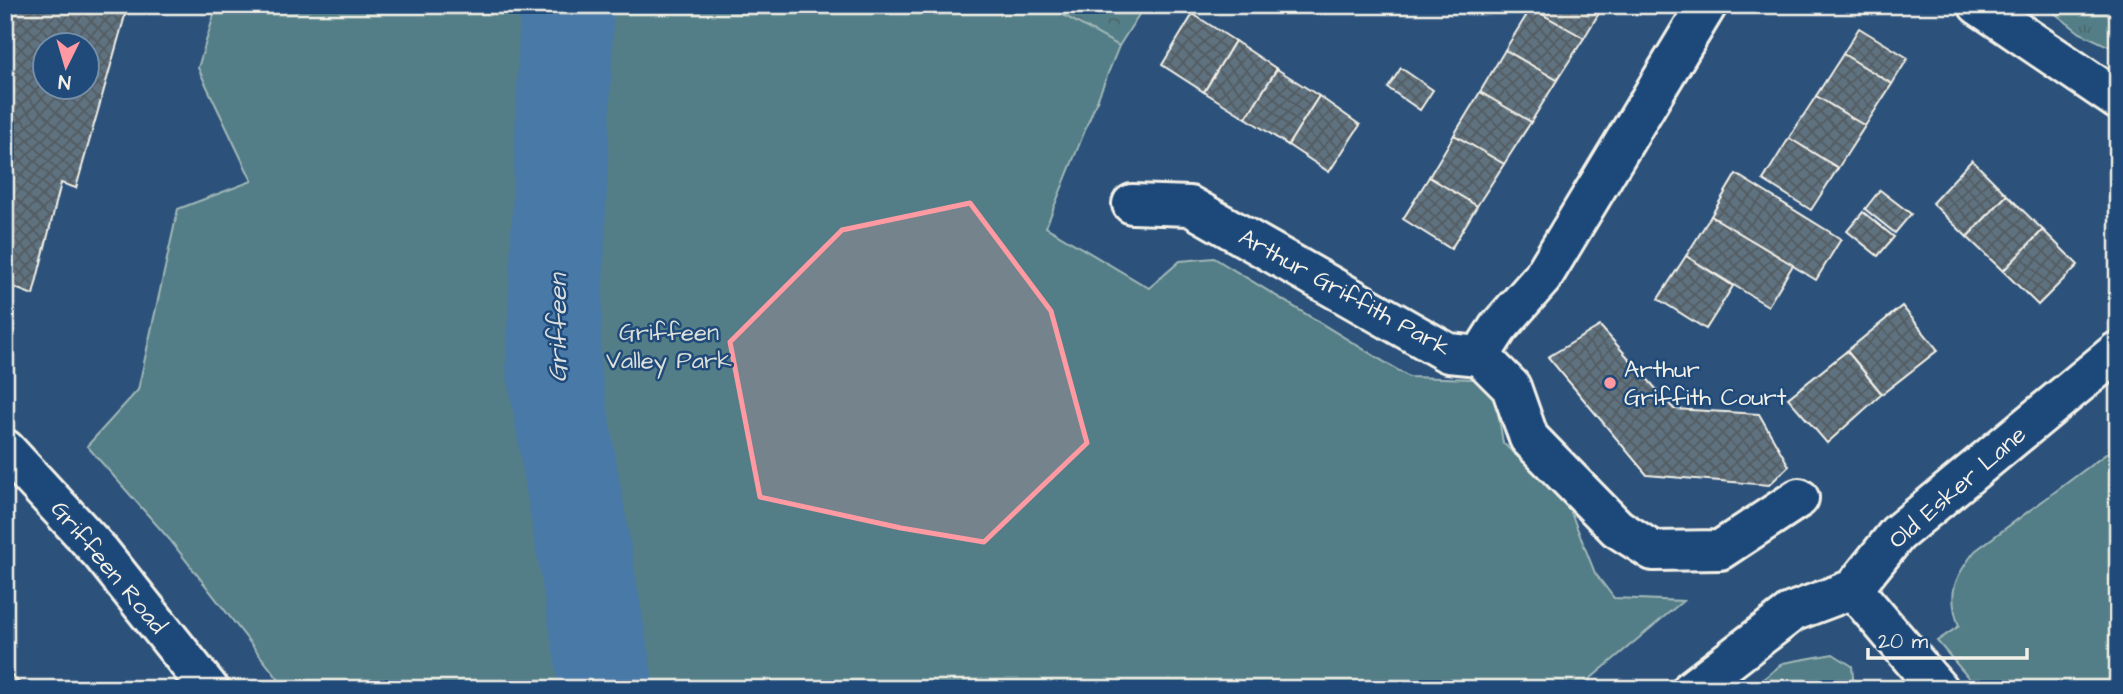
<svg xmlns="http://www.w3.org/2000/svg" width="2123" height="694" font-family="'Architects Daughter',sans-serif">
<style>
.grass{fill:url(#grass-tufts);stroke:#a3b8b8;stroke-width:2}
.forest{fill:url(#forest-crowns);stroke:#a3b8b8;stroke-width:2}
.park{fill:#527e87;stroke:#a3b8b8;stroke-width:2}
.lines{fill:none;stroke-linecap:round;stroke-linejoin:round}
.river{stroke:#4a79a7;stroke-width:94}
.building{fill:url(#building-cross-hatch);stroke:#f4f1e8;stroke-width:2;fill-rule:evenodd}
.minor-casing{stroke:#f4f1e8;stroke-width:44}
.tertiary-casing{stroke:#f4f1e8;stroke-width:44}
.minor{stroke:#1f4a7a;stroke-width:38}
.tertiary{stroke:#1f4a7a;stroke-width:38}
.marked{fill:#ff9aa2;fill-opacity:0.2;stroke:#ff9aa2;stroke-width:5;stroke-linejoin:round}
.poi-dot{fill:#ff9aa2;stroke:#1f4a7a;stroke-width:2.5}
.labels{text-anchor:middle;stroke-width:5;stroke-linejoin:round;paint-order:stroke}
.street-label{font-size:24px;fill:#f4f1e8;stroke:#1f4a7a}
.park-label{font-size:24px;fill:#dce0d9;stroke:#1f4a7a}
.poi-label{font-size:24px;fill:#f4f1e8;stroke:#1f4a7a;text-anchor:start}
.water-label{font-size:26px;font-style:italic;fill:#dadfde;stroke:#1f4a7a}
</style>
<defs>
<pattern id="grass-tufts" width="24" height="20" patternUnits="userSpaceOnUse" patternTransform="scale(1.75)"><rect width="24" height="20" fill="#527e87"/><path d="M3 7l-1-3M5 7V3M7 7l1-3M15 17l-1-3M17 17v-4M19 17l1-3" fill="none" stroke="#4e666a"/></pattern>
<pattern id="forest-crowns" width="20" height="18" patternUnits="userSpaceOnUse" patternTransform="scale(1.75)"><rect width="20" height="18" fill="#527e87"/><path d="M2 6a3 3 0 1 1 6 0M12 15a3 3 0 1 1 6 0" fill="none" stroke="#4e666a"/></pattern>
<pattern id="building-cross-hatch" width="8" height="8" patternUnits="userSpaceOnUse" patternTransform="scale(1.75)"><rect width="8" height="8" fill="#5f7280"/><path d="M0 0l8 8M0 8l8-8" fill="none" stroke="#535b60"/></pattern>
</defs>
<rect width="100%" height="100%" fill="#2c527b"/>
<filter id="ink" filterUnits="userSpaceOnUse"><feTurbulence type="fractalNoise" baseFrequency=".0143" numOctaves="2"/><feDisplacementMap in="SourceGraphic" scale="14" xChannelSelector="R" yChannelSelector="G"/><feConvolveMatrix kernelMatrix="1 2 1 2 8 2 1 2 1" color-interpolation-filters="sRGB"/></filter>
<g filter="url(#ink)">
<polygon class="grass" points="2044,5 2118,5 2118,41 2108,46 2080,33"/>
<polygon class="forest" points="1045,5 1145,5 1119,46"/>
<g class="park">
<polygon points="217,5 1045,5 1119,46 1046,227 1149,288 1180,261 1214,258 1409,377 1475,379 1495,393 1503,443 1521,460 1560,485 1595,573 1614,598 1683,601 1578,689 286,689 170,540 87,446 138,390 178,209 252,181 198,68"/>
<path d="M2118 445V689H1978L1937 641 1959 626C1947 593 1954 578 1975 551Z"/>
<polygon points="1833,654 1852,666 1854,689 1751,689 1783,663"/>
</g>
<g class="lines">
<polyline class="river" points="567,5 553,366 607,689"/>
</g>
<g class="building">
<path d="M5 5H128L76 188 61 183 33 295 5 284ZM46 46H88V88H46Z"/>
<polygon points="1532,5 1604,5 1584,38 1531,8"/>
<polygon points="1531,8 1584,38 1557,80 1505,50"/>
<polygon points="1193,14 1235,41 1204,92 1162,65"/>
<polygon points="1859,28 1908,58 1892,84 1843,54"/>
<polygon points="1235,41 1277,69 1246,118 1204,92"/>
<polygon points="1505,50 1557,80 1531,122 1480,92"/>
<polygon points="1843,54 1892,84 1865,126 1816,96"/>
<polygon points="1401,68 1433,90 1420,110 1388,88"/>
<polygon points="1277,69 1319,96 1288,145 1246,118"/>
<polygon points="1480,92 1531,122 1504,164 1454,135"/>
<polygon points="1319,96 1360,125 1329,172 1288,145"/>
<polygon points="1816,96 1865,126 1838,168 1789,138"/>
<polygon points="1454,135 1504,164 1477,206 1429,177"/>
<polygon points="1789,138 1838,168 1811,210 1763,180"/>
<polygon points="1972,160 2007,195 1967,237 1932,203"/>
<polygon points="1736,174 1841,239 1816,280 1711,216"/>
<polygon points="1429,177 1477,206 1451,249 1403,219"/>
<polygon points="1880,190 1911,214 1895,233 1865,209"/>
<polygon points="2007,195 2043,230 2003,271 1967,237"/>
<polygon points="1863,212 1894,237 1878,256 1847,231"/>
<polygon points="1711,216 1793,265 1768,306 1686,256"/>
<polygon points="2043,230 2078,265 2038,305 2003,271"/>
<polygon points="1686,256 1733,286 1706,329 1658,299"/>
<polygon points="1902,306 1938,350 1882,394 1847,351"/>
<polygon points="1600,326 1674,409 1759,414 1789,466 1769,485 1647,475 1548,357"/>
<polygon points="1847,351 1882,394 1827,443 1788,398"/>
<polygon points="5,668 25,689 5,689"/>
</g>
<g class="lines">
<g class="minor-casing">
<g id="minor">
<polyline points="1978,5 2118,100"/>
<polyline points="1132,204 1190,206 1448,353 1480,356"/>
<polyline points="1480,356 1511,387 1529,438 1617,528 1653,551 1720,550 1799,498"/>
<polyline points="1480,356 1498,328 1542,278 1707,5"/>
<polyline points="1853,589 1938,689"/>
</g>
</g>
<g class="tertiary-casing">
<g id="tertiary">
<polyline points="5,449 101,553 209,689"/>
<polyline points="1692,689 1792,612 1853,589 1897,534 2118,351"/>
</g>
</g>
<use href="#minor" class="minor"/>
<use href="#tertiary" class="tertiary"/>
</g>
</g>
<path class="marked" d="M970 203 1051 311 1087 443 984 542 901 528 760 497 730 342 842 230Z"/>
<circle class="poi-dot" cx="1610" cy="383" r="7"/>
<g class="labels">
<g class="street-label">
<text transform="translate(1345 292) rotate(29)" y="8">Arthur Griffith Park</text>
<text transform="translate(1957 487) rotate(-41)" y="8">Old Esker Lane</text>
<text transform="translate(109 567) rotate(50)" y="8">Griffeen Road</text>
</g>
<g class="park-label">
<text x="669" y="340">Griffeen<tspan x="669" dy="28">Valley Park</tspan></text>
</g>
<g class="poi-label">
<text x="1624" y="377">Arthur<tspan x="1624" dy="28">Griffith Court</tspan></text>
</g>
<g class="water-label">
<text transform="translate(557 328) rotate(-90)" y="9">Griffeen</text>
</g>
</g>
<rect width="2123" height="694" fill="none" stroke="#1f4a7a" stroke-width="28"/>
<rect x="14" y="14" width="2095" height="666" fill="none" stroke="#f4f1e8" stroke-width="2.5" filter="url(#ink)"/>
<g transform="translate(66 66) rotate(185)"><circle r="33" fill="#1f4a7a" stroke="#748da6" stroke-width="2"/>
<path d="M0-5L12 26L0 18L-12 26Z" fill="#ff9aa2"/>
<text y="-10" font-size="19" font-weight="bold" text-anchor="middle" fill="#f4f1e8">N</text>
</g>
<path d="M1868 648v10h159v-10" fill="none" stroke="#f4f1e8" stroke-width="3.5"/>
<text x="1878" y="648" font-size="21" fill="#f4f1e8" stroke="#1f4a7a" stroke-width="5" paint-order="stroke">20 m</text>
</svg>
